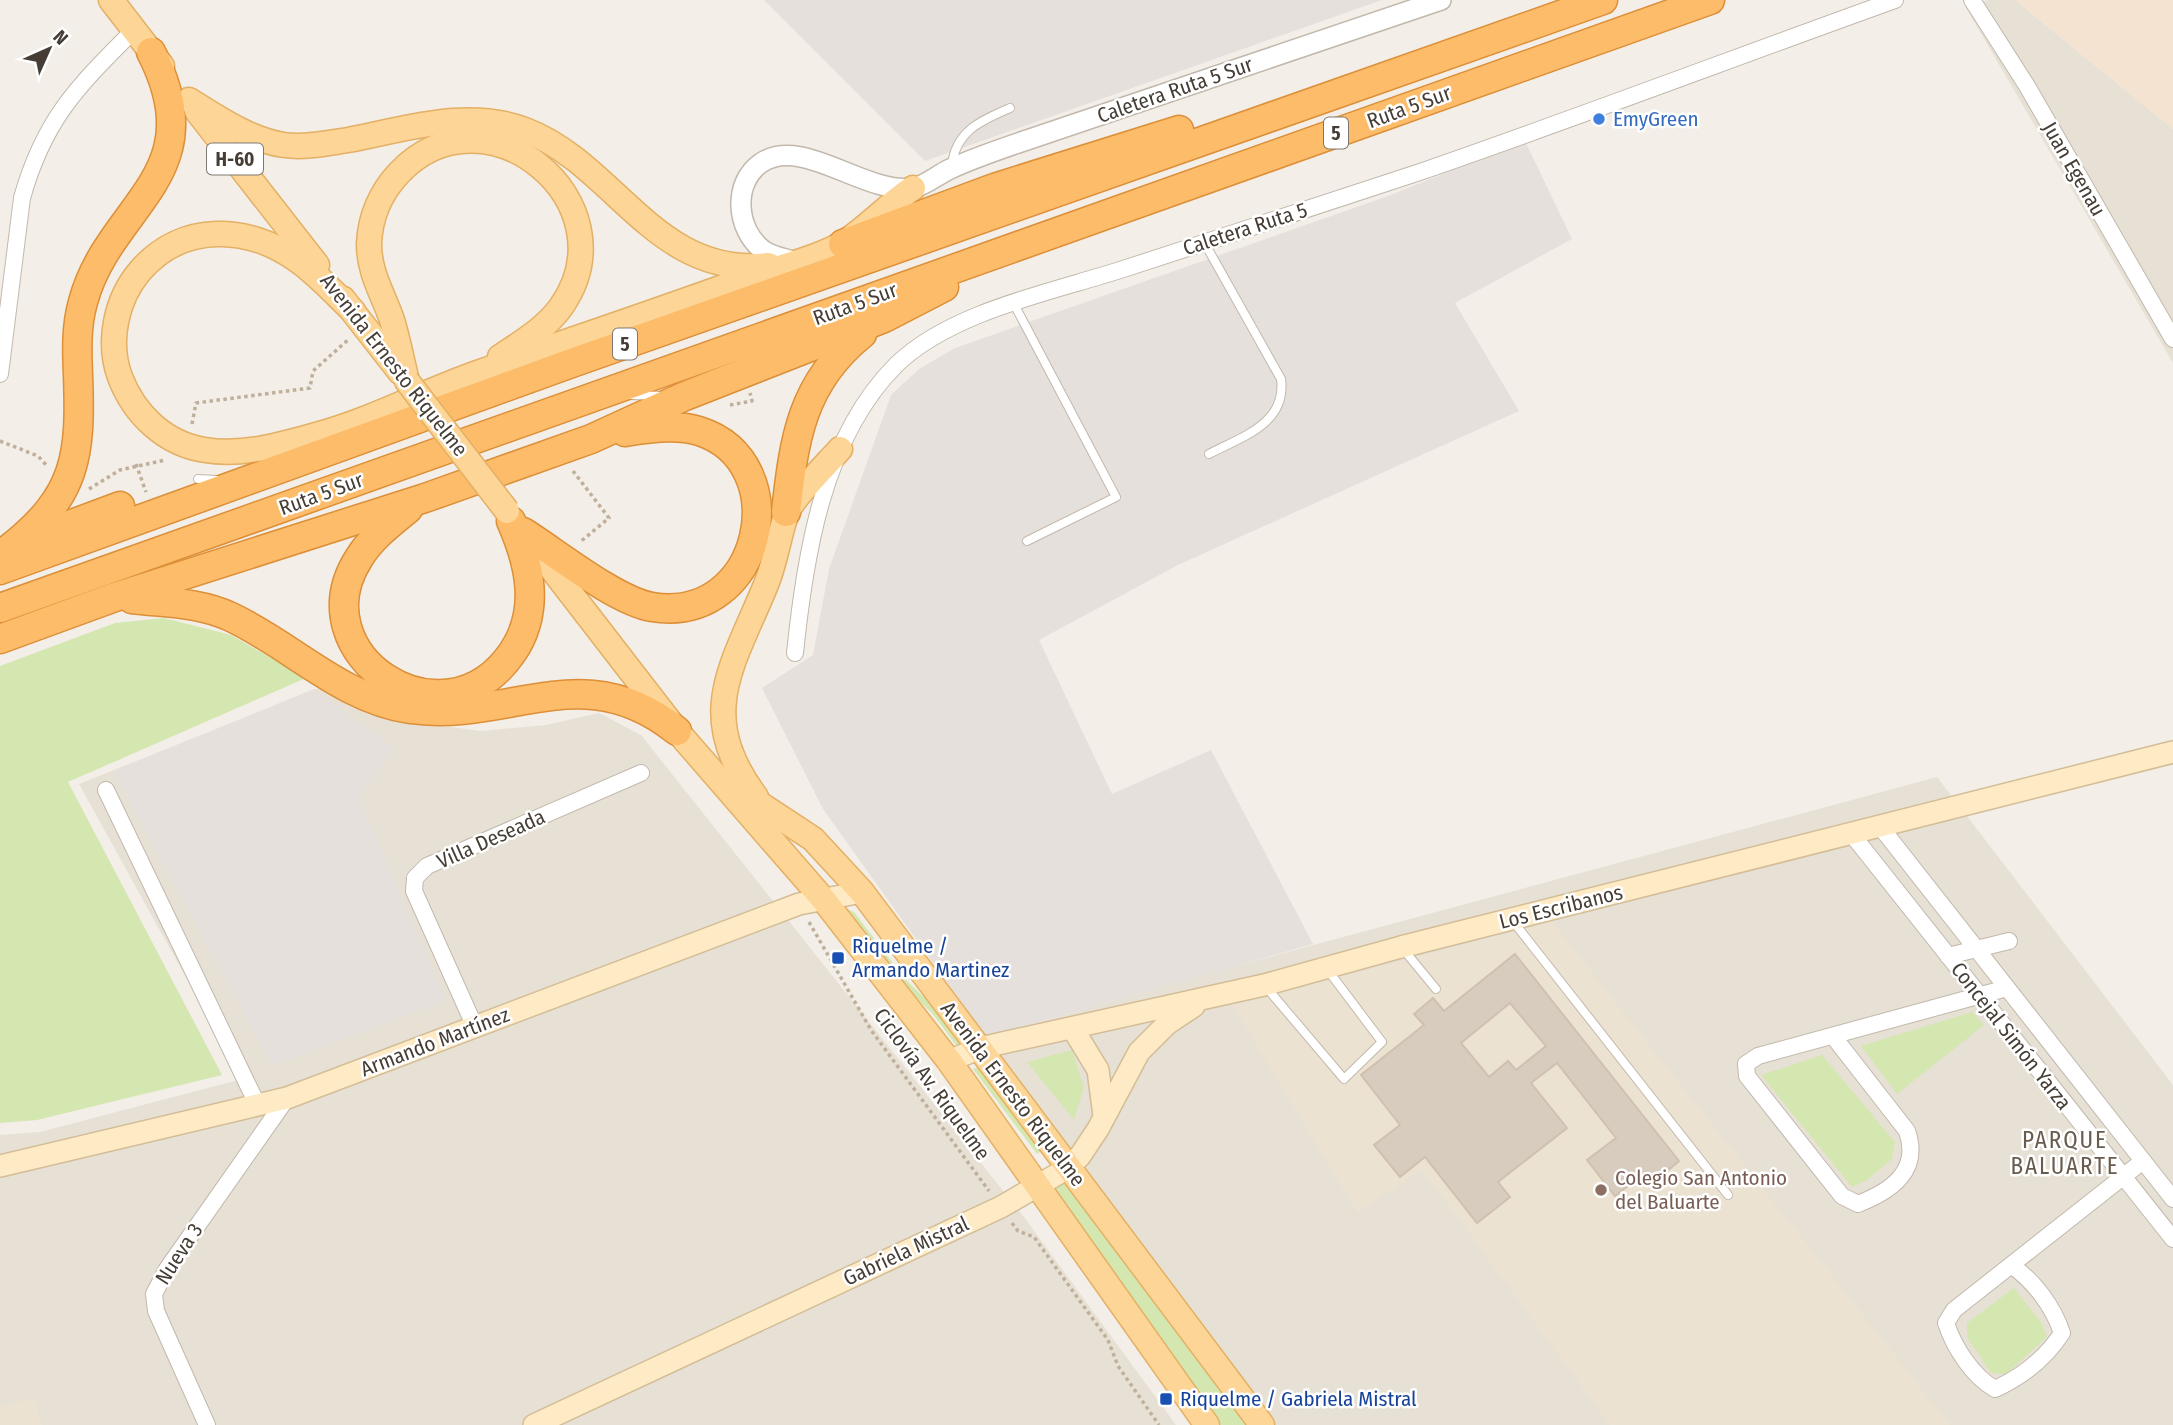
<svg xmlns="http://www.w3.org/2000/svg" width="2173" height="1425" font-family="'Fira Sans Condensed',sans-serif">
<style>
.residential{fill:#e7e0d5}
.commercial{fill:#f5e3d2}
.industrial{fill:#e6e0dc}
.education{fill:#ece2d1}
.green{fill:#d4e7b0}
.building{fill:#d8ccbf;stroke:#d0c0b0;stroke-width:2;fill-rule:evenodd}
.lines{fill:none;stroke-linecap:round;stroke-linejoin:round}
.service-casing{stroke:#c2b8ac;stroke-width:10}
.minor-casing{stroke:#c2b8ac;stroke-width:18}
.tertiary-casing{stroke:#c2b8ac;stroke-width:22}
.secondary-casing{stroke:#d3bd97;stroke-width:24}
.primary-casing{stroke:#e3b065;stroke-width:27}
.motorway-casing{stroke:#dc8f38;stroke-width:31}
.path{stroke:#c0af9b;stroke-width:3.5;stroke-dasharray:3.5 3.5;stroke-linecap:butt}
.service{stroke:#fff;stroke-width:8}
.minor{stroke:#fff;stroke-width:16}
.tertiary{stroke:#fff;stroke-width:19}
.secondary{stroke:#feebc6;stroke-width:21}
.primary{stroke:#fdd596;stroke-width:24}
.motorway{stroke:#fdbc69;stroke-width:28}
.primary-bridge-casing{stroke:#e3b065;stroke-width:27;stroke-linecap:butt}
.primary-bridge{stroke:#fdd596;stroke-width:24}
.shop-dot{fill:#3f7fe0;stroke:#fff;stroke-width:2.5}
.transit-dot{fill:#1a4fb4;stroke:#fff;stroke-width:2.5}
.education-dot{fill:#8d6e63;stroke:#fff;stroke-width:2.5}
.labels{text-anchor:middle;stroke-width:5;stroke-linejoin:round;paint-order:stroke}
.shield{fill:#fff;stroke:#7e7872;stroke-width:2}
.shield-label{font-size:19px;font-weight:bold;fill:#463e36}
.street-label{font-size:21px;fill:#463e36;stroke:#fff}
.shop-label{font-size:21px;fill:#366cbe;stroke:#fff;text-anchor:start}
.transit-label{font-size:21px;fill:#164399;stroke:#fff;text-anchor:start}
.education-label{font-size:21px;fill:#785e54;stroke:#fff;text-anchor:start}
.neighbourhood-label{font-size:23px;letter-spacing:2px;fill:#695b4d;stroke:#fff}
</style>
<rect width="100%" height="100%" fill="#f3eee7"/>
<g class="residential">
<polygon points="1989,0 2015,0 2173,129 2173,363 1965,6"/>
<polygon points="329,684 391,719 481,731 546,725 599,713 641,735 1024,1217 1176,1425 0,1425 0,1135 40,1132 242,1079 79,784"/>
<polygon points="1937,777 2173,1085 2173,1425 1274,1425 986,1037 1225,969"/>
</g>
<polygon class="commercial" points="2015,0 2173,0 2173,129"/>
<g class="industrial">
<polygon points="764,0 1382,0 925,161"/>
<polygon points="1525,141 1572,239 1455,303 1519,411 1178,565 1039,640 1112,794 1211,750 1313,944 986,1037 823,809 762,688 813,655 829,569 891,395 919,369 955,348 1388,196"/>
<polygon points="314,689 394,748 359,797 446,1000 272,1066 113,771"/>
</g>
<g class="education">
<polygon points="1552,922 1950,1425 1610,1425 1422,1169 1358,1213 1232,1005"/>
<polygon points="32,1398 43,1425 0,1425 0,1408"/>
</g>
<g class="green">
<polygon points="164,618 231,635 306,678 68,782 222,1075 37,1120 0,1123 0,666 115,623"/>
<polygon points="842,907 854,912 905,979 936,1009 965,1047 959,1049 932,1013 901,984"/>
<polygon points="1972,1012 1984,1025 1897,1094 1861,1046"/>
<polygon points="1072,1050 1084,1087 1074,1120 1027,1062"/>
<polygon points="1822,1055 1895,1142 1892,1159 1867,1180 1852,1187 1761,1075"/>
<polygon points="979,1067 1042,1150 1037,1154 973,1069"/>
<polygon points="1063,1182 1249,1425 1221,1425 1053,1189"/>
<polygon points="2014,1288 2042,1324 2047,1337 2006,1374 1991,1373 1967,1337 1967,1323"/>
</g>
<path class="building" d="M1515 954 1679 1161 1655 1181 1647 1171 1615 1196 1587 1160 1616 1138 1557 1063 1531 1083 1567 1128 1498 1182 1510 1197 1477 1223 1425 1157 1400 1177 1374 1145 1400 1125 1361 1075 1424 1025 1414 1014 1433 998 1444 1011ZM1510 1003 1546 1046 1516 1070 1508 1061 1489 1077 1461 1043Z"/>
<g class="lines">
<g class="service-casing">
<g id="service">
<path d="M952 166C955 131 982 120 1010 108"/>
<path d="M1204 242 1281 379C1287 424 1241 437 1209 454"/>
<polyline points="1014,304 1116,497 1027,541"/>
<polyline points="631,395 663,396"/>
<polyline points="198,479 216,480"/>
<polyline points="1512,920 1728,1195"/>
<polyline points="1403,949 1436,989"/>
<polyline points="1266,987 1344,1079 1382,1042 1327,969"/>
</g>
</g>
<g class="minor-casing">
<g id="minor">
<polyline points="1972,0 2027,86 2173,339"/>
<path d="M0 374 22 198C44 119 78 86 134 30"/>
<path d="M795 653C805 555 823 438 896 365 949 313 1047 293 1117 271 1218 238 1319 206 1420 172 1579 117 1736 57 1895 0"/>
<polyline points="106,790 258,1106"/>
<polyline points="1879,825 2173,1199"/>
<polyline points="1850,832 2173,1239"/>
<polyline points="1948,956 2009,941"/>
<polyline points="475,1027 414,891 415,878 427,866 641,773"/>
<path d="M1833 1036 1907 1131C1921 1171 1891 1191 1858 1204L1842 1196 1747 1076 1746 1064 1758 1056 2007 988"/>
<path d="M2011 1265C2034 1281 2053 1306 2062 1333 2046 1358 2021 1377 1995 1389 1972 1376 1954 1347 1946 1323L1954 1310 2143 1161"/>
<polyline points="207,1425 156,1311 154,1294 167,1269 287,1098"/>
</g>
</g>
<g class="tertiary-casing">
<path id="tertiary" d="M793 261C783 258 771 256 763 250 736 230 732 183 761 163 802 135 865 195 913 188 925 186 939 174 950 169 976 157 1003 148 1030 139 1167 93 1304 46 1441 0"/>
</g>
<g class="secondary-casing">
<g id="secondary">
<polyline points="1073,1029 1098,1070 1104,1116"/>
<polyline points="949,1061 980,1048 1264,985 1401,947 2173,752"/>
<polyline points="0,1166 287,1098 799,904 862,892"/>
<polyline points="534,1425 1001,1207 1068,1168 1080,1156 1098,1129 1139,1052 1167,1024 1194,1006"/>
</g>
</g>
<g class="primary-casing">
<g id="primary">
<polyline points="111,0 162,66"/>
<path d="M189 100C218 118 250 140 284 145 305 148 328 143 348 140 406 129 468 108 525 130 615 164 656 279 769 265"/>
<polyline points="197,111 317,265"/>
<polyline points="343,299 400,372"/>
<path d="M353 311C335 294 317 274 297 260 248 225 182 222 140 271 116 299 107 342 120 377 134 414 165 444 205 450 242 456 281 445 316 435 372 420 425 391 480 372 570 340 661 310 751 277 777 268 824 256 845 242 869 226 889 204 913 188"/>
<path d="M407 381C402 361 398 340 392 320 383 294 369 273 369 244 370 217 381 192 399 173 486 81 634 203 561 307 545 329 522 342 500 357"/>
<polyline points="531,542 677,731 823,899 949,1061 1207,1425"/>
<polyline points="742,785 760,804 813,839 862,892 1262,1425"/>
<path d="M756 797C695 715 732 667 765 587 775 564 778 539 786 515 790 500 828 463 840 449"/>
</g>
</g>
<g class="motorway-casing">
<g id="motorway">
<polyline points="843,244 997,187 1179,130"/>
<path d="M408 509C391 523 371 538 359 558 297 654 443 752 512 653 541 611 530 564 511 521"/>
<path d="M786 512C794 440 801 383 862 334"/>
<path d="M523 532C555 552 616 601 652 607 763 625 797 462 699 431 677 424 647 428 625 432"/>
<polyline points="40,536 120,506"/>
<path d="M10 548C77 495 81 456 78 375 77 351 76 326 83 302 109 204 215 176 151 52"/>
<polyline points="0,570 569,364 1603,0"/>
<path d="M132 599C166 603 199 602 231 617 291 645 342 699 410 709 510 723 583 655 677 731"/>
<polyline points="0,608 1710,0"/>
<polyline points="0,639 115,597 425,498 591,439 685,396 884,318 944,287"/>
</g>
</g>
<g class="path">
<polyline points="730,405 752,401 750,393"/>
<polyline points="192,424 196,403 310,388 313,371 349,339"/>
<polyline points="0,441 38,456 48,467"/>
<polyline points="136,464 146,492"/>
<polyline points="573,471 609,518 580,542"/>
<polyline points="89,489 120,470 165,460"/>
<polyline points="809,922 871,1030 989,1191"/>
<polyline points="1012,1223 1018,1231 1034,1237 1108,1340 1118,1366 1159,1425"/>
</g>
<use href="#service" class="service"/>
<use href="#minor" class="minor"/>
<use href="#tertiary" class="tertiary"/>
<use href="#secondary" class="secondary"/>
<use href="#primary" class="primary"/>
<use href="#motorway" class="motorway"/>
<g class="primary-bridge-casing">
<polyline id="primary-bridge" points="407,381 507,511"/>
</g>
<use href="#primary-bridge" class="primary-bridge"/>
</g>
<circle class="shop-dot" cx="1599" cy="119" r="7"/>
<g class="transit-dot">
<rect x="831" y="951" width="14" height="14" rx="3.5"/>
<rect x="1159" y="1392" width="14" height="14" rx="3.5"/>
</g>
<circle class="education-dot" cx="1601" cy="1190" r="7"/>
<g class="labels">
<g class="shield">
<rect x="1324" y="117.5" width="24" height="31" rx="5"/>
<rect x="207" y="143.5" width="56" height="31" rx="5"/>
<rect x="613" y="328.5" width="24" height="31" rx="5"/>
</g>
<g class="shield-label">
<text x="1336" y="140">5</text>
<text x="235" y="166">H-60</text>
<text x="625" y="351">5</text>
</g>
<g class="street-label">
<text transform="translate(1175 90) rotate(-19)" y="7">Caletera Ruta 5 Sur</text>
<text transform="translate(1409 107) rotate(-20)" y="7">Ruta 5 Sur</text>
<text transform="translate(2074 169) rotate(60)" y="7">Juan Egenau</text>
<text transform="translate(1245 229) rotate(-18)" y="7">Caletera Ruta 5</text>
<text transform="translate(855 304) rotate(-20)" y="7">Ruta 5 Sur</text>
<text transform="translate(394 365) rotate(52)" y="7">Avenida Ernesto Riquelme</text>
<text transform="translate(321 494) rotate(-20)" y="7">Ruta 5 Sur</text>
<text transform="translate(491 839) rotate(-24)" y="7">Villa Deseada</text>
<text transform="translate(1561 907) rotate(-14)" y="7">Los Escribanos</text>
<text transform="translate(2011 1036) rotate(52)" y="7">Concejal Simón Yarza</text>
<text transform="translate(435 1042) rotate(-21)" y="7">Armando Martínez</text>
<text transform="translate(932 1084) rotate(54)" y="7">Ciclovía Av. Riquelme</text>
<text transform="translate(1013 1094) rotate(53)" y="7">Avenida Ernesto Riquelme</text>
<text transform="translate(906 1251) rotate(-25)" y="7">Gabriela Mistral</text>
<text transform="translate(179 1254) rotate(-57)" y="7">Nueva 3</text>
</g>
<g class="shop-label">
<text x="1613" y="126">EmyGreen</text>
</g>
<g class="transit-label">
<text x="852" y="953">Riquelme /<tspan x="852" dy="24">Armando Martinez</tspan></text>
<text x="1180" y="1406">Riquelme / Gabriela Mistral</text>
</g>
<g class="education-label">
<text x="1615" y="1185">Colegio San Antonio<tspan x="1615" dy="24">del Baluarte</tspan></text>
</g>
<g class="neighbourhood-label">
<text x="2065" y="1148">PARQUE<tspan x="2065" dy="26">BALUARTE</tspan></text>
</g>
</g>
<g transform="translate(49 49) rotate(45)" stroke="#ffffff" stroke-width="5" paint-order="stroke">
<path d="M0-5L12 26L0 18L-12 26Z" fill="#463e36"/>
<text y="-10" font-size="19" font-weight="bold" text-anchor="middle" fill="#463e36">N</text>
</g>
</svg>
